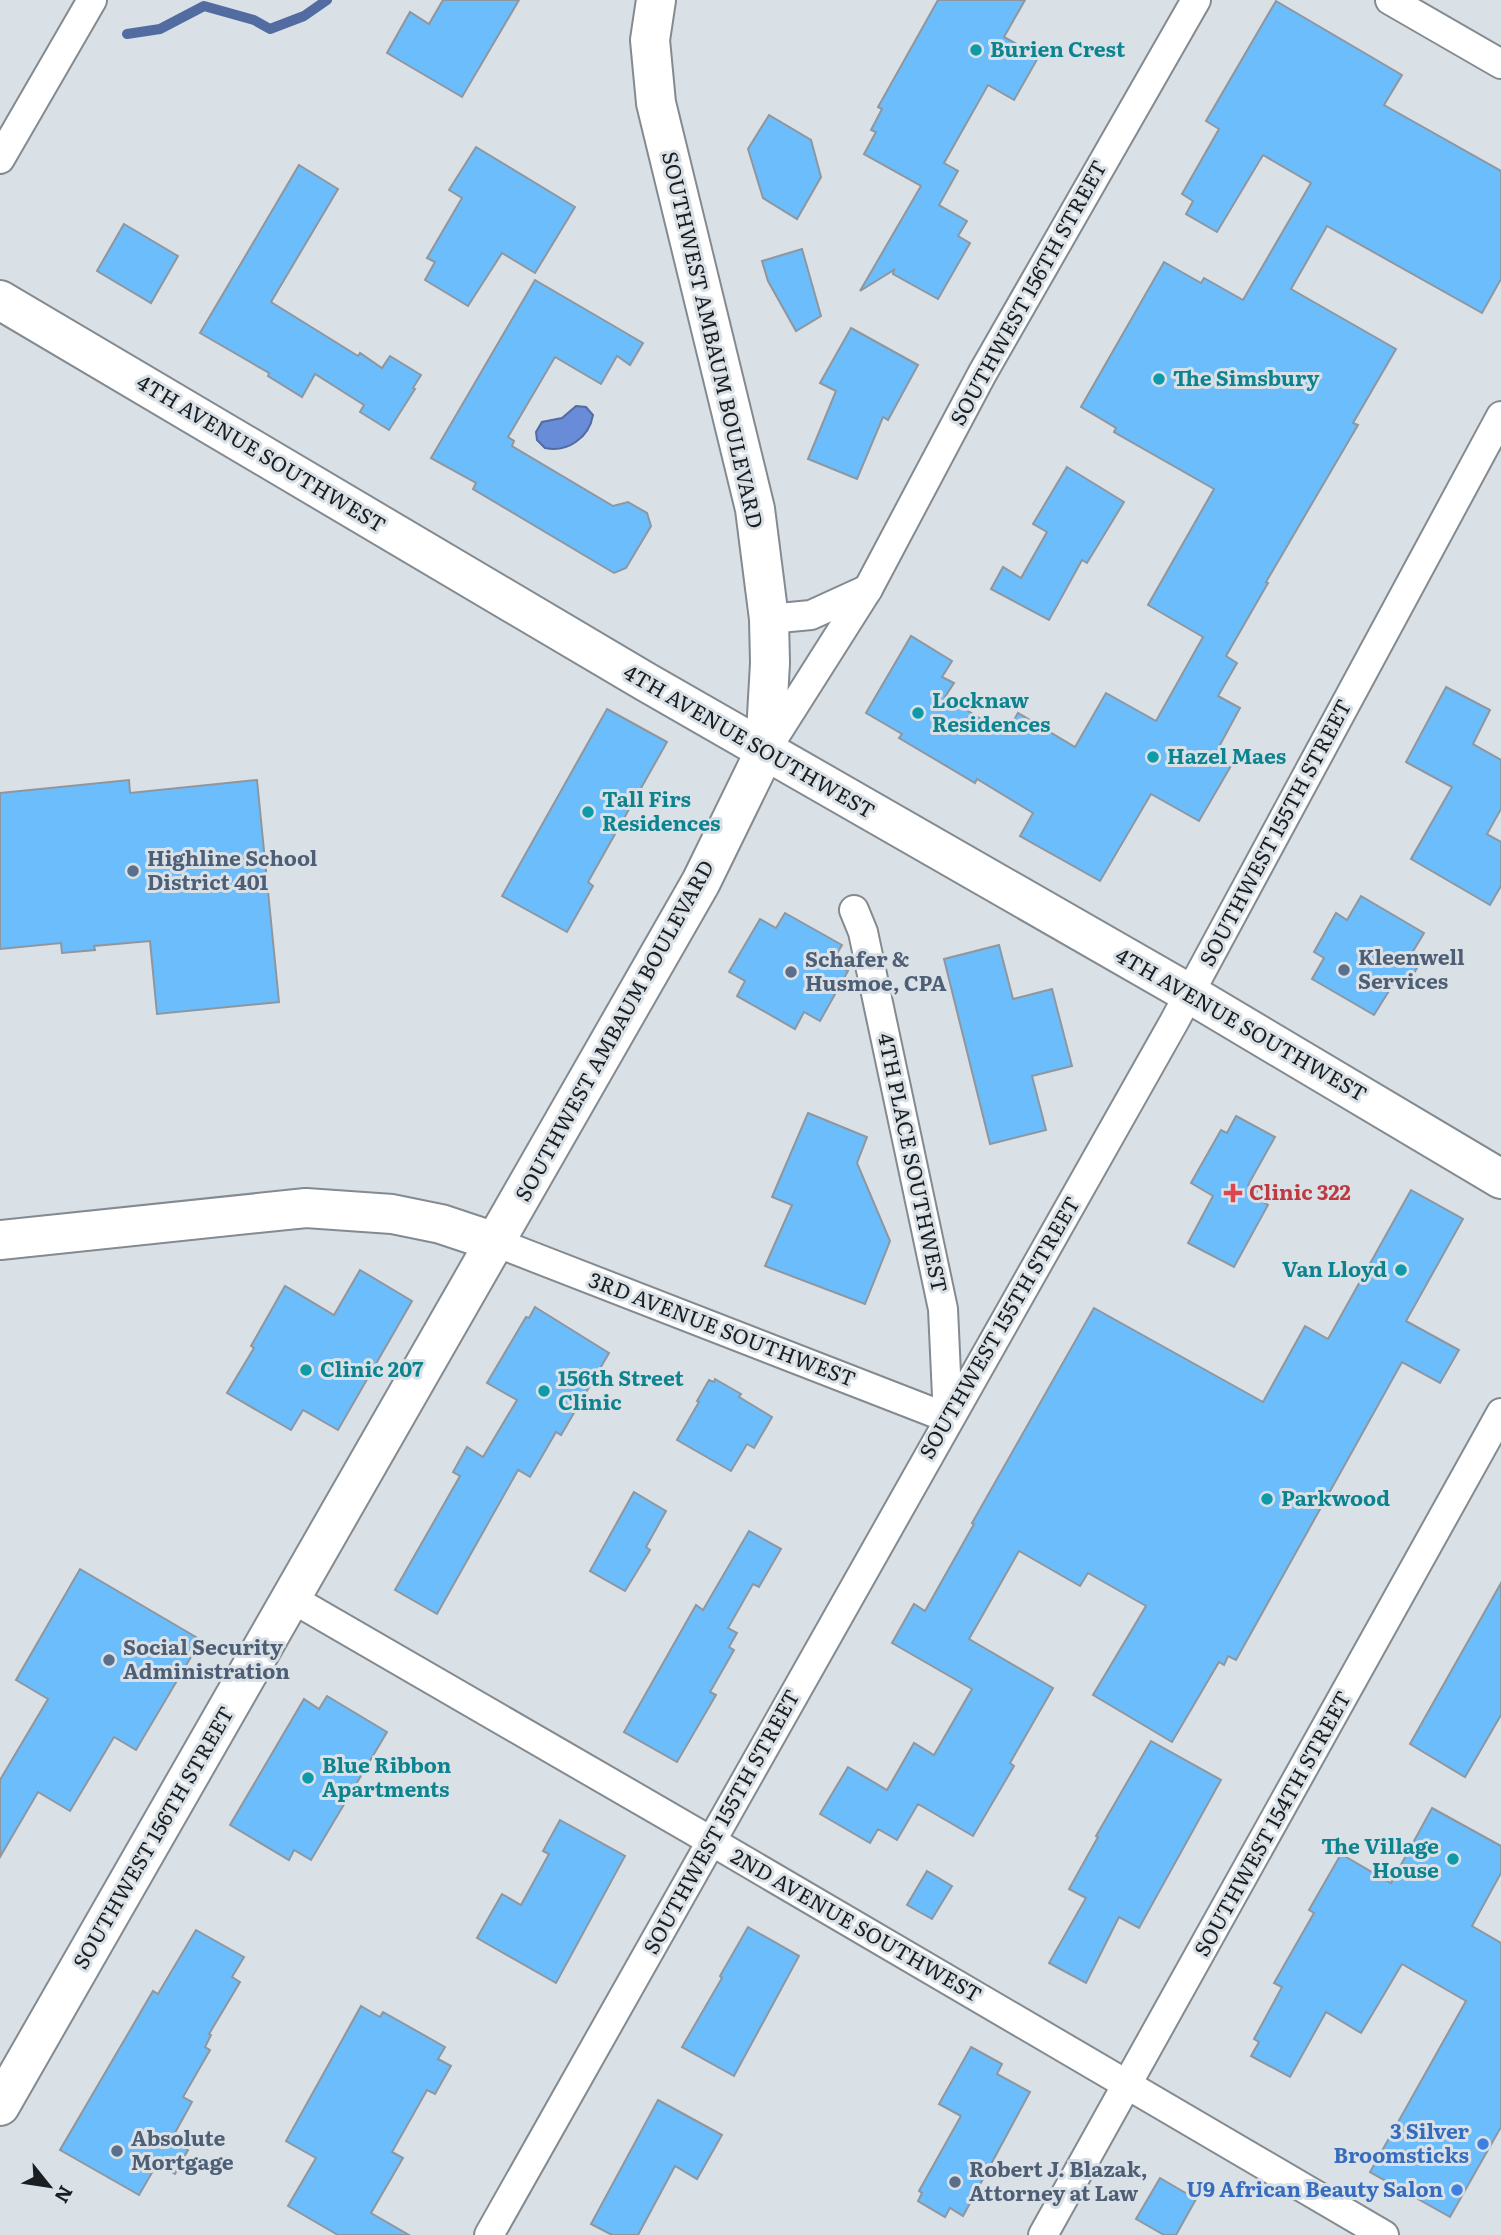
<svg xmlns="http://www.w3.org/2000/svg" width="1501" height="2235" font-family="Literata,serif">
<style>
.water{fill:#698cd8;stroke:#526ba1;stroke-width:2}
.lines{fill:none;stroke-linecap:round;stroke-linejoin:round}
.stream{stroke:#526ba1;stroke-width:10}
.building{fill:#6cbdfc;stroke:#8f969d;stroke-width:2}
.street-casing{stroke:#838a90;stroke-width:32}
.secondary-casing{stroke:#838a90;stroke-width:42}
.street{stroke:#fff;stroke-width:28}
.secondary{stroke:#fff;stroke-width:38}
.culture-dot{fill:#0f9aa8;stroke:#d9e1e7;stroke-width:2.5}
.service-dot{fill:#5c6f8a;stroke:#d9e1e7;stroke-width:2.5}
.health-dot{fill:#e0444e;stroke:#d9e1e7;stroke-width:2.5}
.shop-dot{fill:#3f7fe0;stroke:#d9e1e7;stroke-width:2.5}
.labels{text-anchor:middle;stroke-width:6;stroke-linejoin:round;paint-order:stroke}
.culture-label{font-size:21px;font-weight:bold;fill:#0d838f;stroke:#d9e1e7;text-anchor:start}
.street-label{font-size:21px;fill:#1b1e20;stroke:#d9e1e7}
.service-label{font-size:21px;font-weight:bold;fill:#4e5e75;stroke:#d9e1e7;text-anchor:start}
.health-label{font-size:21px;font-weight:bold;fill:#be3a42;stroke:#d9e1e7;text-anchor:start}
.shop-label{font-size:21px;font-weight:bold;fill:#366cbe;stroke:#d9e1e7;text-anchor:end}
</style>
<rect width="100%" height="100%" fill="#d9e1e7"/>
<path class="water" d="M576 406 586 407 593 415C589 438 567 453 545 448L537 440 536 432 542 422 562 418Z"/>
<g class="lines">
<polyline class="stream" points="127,34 160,29 204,6 254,20 270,29 304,16 327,0"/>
</g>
<g class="building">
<polygon points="443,0 519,0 462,97 387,53 410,12 429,24"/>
<polygon points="938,0 1025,0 1004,37 1039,56 1014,100 988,85 944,163 958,171 939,205 967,221 958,236 970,243 938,299 893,274 894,270 860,291 921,186 864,154 876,132 871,130 882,109 878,107"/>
<polygon points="1276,1 1402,75 1384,105 1501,171 1501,279 1482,313 1327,226 1291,289 1396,349 1353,423 1358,425 1266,582 1268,583 1226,656 1237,663 1218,696 1240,708 1215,754 1232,764 1199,821 1151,794 1100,881 1020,836 1033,813 977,779 975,783 899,738 902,734 866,713 911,636 952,661 942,677 954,683 945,697 1006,734 1018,713 1075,747 1106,693 1156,721 1203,637 1148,605 1214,489 1114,432 1116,428 1081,407 1164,262 1201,283 1204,278 1243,300 1311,183 1263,155 1217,232 1186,214 1193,201 1182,194 1219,129 1206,121"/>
<polygon points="769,115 811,140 821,177 797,219 763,198 748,149"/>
<polygon points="476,147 575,207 535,273 502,253 468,306 425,280 435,262 427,258 462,198 449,190"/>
<polygon points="299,165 338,189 271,302 358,356 360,353 382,368 390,356 421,375 413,388 415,389 389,430 360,412 364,405 315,374 302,397 268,376 269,373 200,333"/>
<polygon points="124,224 178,256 151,303 97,271"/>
<polygon points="802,249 821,316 796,331 768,281 762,261"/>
<polygon points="535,280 643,343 630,365 617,356 601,384 555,357 508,437 514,441 512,446 613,506 628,502 647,513 651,526 626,568 614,573 473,489 476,483 431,458"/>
<polygon points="851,328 918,365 888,420 883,417 857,479 808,459 836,391 820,383"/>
<polygon points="1067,467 1124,502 1087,563 1082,560 1049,620 991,589 1003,567 1021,578 1047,532 1033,524"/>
<polygon points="1446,687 1490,710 1473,744 1501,760 1501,809 1487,834 1501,842 1501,886 1490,905 1411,859 1452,787 1406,762"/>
<polygon points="607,709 667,742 588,882 593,886 567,932 502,896"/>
<polygon points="129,780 130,793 257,780 279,1002 157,1014 150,941 94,946 95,950 62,953 61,943 0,949 0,793"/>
<polygon points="1361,896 1424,933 1412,953 1422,959 1408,984 1397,978 1374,1015 1312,979 1324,958 1314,952 1336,913 1347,920"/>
<polygon points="785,913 842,945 836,955 841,958 837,965 848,971 820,1021 804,1012 795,1029 737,996 745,981 729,972 760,919 776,928"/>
<polygon points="999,945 1013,999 1052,989 1072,1066 1032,1076 1046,1130 990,1144 944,959"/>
<polygon points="808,1113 867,1137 857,1163 890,1241 865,1304 765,1266 792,1205 772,1197"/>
<polygon points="1236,1116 1275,1137 1248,1185 1258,1190 1254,1197 1268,1205 1234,1267 1188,1243 1213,1196 1191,1183 1221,1130 1227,1133"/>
<polygon points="1411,1190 1463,1219 1406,1321 1459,1350 1440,1383 1402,1362 1236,1660 1228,1656 1224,1665 1219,1662 1172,1742 1093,1695 1146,1606 1088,1573 1080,1586 1019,1551 969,1639 1053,1688 1010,1763 1014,1766 973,1836 918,1804 897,1840 878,1829 870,1843 820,1814 848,1767 887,1790 914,1743 934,1755 972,1689 892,1643 914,1604 925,1611 974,1524 972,1523 1094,1308 1263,1402 1305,1326 1328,1339"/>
<polygon points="360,1270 412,1301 338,1430 303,1410 291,1430 227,1393 254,1348 251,1346 285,1286 334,1315"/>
<polygon points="535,1307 609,1353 561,1435 556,1432 530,1477 518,1470 437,1614 395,1590 460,1476 453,1472 467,1447 483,1457 517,1400 487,1383 526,1317 529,1318"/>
<polygon points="715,1379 741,1394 739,1397 772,1417 754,1448 747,1444 731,1471 677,1440 699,1402 697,1401 709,1380 714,1382"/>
<polygon points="634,1492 666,1511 646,1547 650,1550 625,1591 590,1571"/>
<polygon points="749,1531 781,1549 759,1587 753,1584 728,1628 737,1633 729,1647 734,1650 710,1692 716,1695 677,1762 624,1732 696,1605 703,1610"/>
<polygon points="80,1569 201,1640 136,1750 114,1737 70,1811 38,1792 0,1857 0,1780 48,1699 16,1680"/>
<polygon points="1501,1583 1501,1715 1465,1777 1410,1744"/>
<polygon points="327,1696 387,1732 311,1860 294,1850 289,1860 230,1825 304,1699 319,1709"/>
<polygon points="1151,1741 1221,1780 1139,1928 1119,1917 1086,1983 1049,1963 1086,1898 1069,1889 1098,1837 1096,1836"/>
<polygon points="1432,1808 1501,1846 1501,1873 1472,1926 1501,1943 1501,2127 1450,2217 1370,2172 1466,2001 1402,1964 1361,2033 1326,2012 1290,2077 1251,2056 1259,2042 1254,2039 1282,1987 1274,1983 1314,1913 1309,1910 1341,1854 1391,1883"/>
<polygon points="560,1820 625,1856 556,1983 477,1938 502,1894 521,1905 549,1854 543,1851"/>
<polygon points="927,1871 952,1886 932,1919 907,1905"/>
<polygon points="748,1927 799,1956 734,2076 682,2047 722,1978 720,1976"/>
<polygon points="196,1930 244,1957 232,1977 240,1982 209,2034 211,2035 205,2047 210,2050 183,2097 192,2102 171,2140 188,2150 175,2174 157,2164 139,2195 60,2150 153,1991 158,1994"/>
<polygon points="361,2006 380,2017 383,2012 445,2047 438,2059 451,2066 435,2094 427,2090 392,2152 403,2158 371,2213 409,2235 338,2235 288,2206 316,2158 286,2141"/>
<polygon points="971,2047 1002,2064 997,2074 1030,2092 963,2216 950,2208 945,2217 918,2201 922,2193 919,2191 961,2116 939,2104"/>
<polygon points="658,2100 722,2135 697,2179 675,2166 638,2235 612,2235 591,2224"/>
<polygon points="1160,2178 1196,2199 1176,2235 1164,2235 1136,2219"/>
</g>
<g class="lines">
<g class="street-casing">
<g id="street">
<polyline points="1390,0 1501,64"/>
<polyline points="0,159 92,0"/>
<polyline points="769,619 811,615 868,589"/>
<polyline points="766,750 868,589 982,374 1196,0"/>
<polyline points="495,1242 948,1418 943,1309 863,932 854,910"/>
<polyline points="291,1598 711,1841 1384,2235"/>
<polyline points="489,2235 1174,1022 1501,416"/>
<polyline points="1043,2235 1501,1413"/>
</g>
</g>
<g class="secondary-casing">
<g id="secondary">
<polyline points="0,300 646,682 1190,994 1501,1179"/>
<polyline points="0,1240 306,1208 392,1214 441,1224 495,1242"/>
<polyline points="0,2106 701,882 765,751 770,663 769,619 755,509 656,103 650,40 656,0"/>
</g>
</g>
<use href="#street" class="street"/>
<use href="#secondary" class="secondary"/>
</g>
<g class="culture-dot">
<circle cx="976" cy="50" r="7"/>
<circle cx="1159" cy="379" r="7"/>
<circle cx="918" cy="713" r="7"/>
<circle cx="1153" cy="757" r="7"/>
<circle cx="588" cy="812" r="7"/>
<circle cx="1401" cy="1270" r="7"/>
<circle cx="306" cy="1370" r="7"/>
<circle cx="544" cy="1391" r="7"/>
<circle cx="1267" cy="1499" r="7"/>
<circle cx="308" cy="1778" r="7"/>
<circle cx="1453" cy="1859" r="7"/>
</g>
<g class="service-dot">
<circle cx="133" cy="871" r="7"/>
<circle cx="1344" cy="970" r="7"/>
<circle cx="791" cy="972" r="7"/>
<circle cx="109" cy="1660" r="7"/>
<circle cx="117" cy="2151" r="7"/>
<circle cx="955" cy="2182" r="7"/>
</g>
<path class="health-dot" d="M1229.5 1182.5h7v7h7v7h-7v7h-7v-7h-7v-7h7z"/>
<g class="shop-dot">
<circle cx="1483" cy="2144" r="7"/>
<circle cx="1457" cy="2190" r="7"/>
</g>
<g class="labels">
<g class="culture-label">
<text x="990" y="57">Burien Crest</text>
<text x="1173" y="386">The Simsbury</text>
<text x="932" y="708">Locknaw<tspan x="932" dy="24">Residences</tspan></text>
<text x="1167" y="764">Hazel Maes</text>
<text x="602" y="807">Tall Firs<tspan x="602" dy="24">Residences</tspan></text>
<text x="1387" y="1277" text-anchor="end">Van Lloyd</text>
<text x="320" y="1377">Clinic 207</text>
<text x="558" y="1386">156th Street<tspan x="558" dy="24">Clinic</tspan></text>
<text x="1281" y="1506">Parkwood</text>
<text x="322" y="1773">Blue Ribbon<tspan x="322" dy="24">Apartments</tspan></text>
<text x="1439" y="1854" text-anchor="end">The Village<tspan x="1439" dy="24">House</tspan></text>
</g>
<g class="street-label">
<text transform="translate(1029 293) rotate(-61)" y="7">SOUTHWEST 156TH STREET</text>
<text transform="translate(712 340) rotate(77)" y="7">SOUTHWEST AMBAUM BOULEVARD</text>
<text transform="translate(261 454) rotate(31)" y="7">4TH AVENUE SOUTHWEST</text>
<text transform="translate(749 742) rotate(30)" y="7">4TH AVENUE SOUTHWEST</text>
<text transform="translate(1276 833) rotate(-62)" y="7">SOUTHWEST 155TH STREET</text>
<text transform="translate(1241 1025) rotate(30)" y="7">4TH AVENUE SOUTHWEST</text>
<text transform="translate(615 1031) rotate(-61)" y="7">SOUTHWEST AMBAUM BOULEVARD</text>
<text transform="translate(912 1163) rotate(78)" y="7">4TH PLACE SOUTHWEST</text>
<text transform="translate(1000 1328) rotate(-60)" y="7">SOUTHWEST 155TH STREET</text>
<text transform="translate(722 1330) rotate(21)" y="7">3RD AVENUE SOUTHWEST</text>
<text transform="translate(722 1822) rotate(-61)" y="7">SOUTHWEST 155TH STREET</text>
<text transform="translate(1273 1824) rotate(-61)" y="7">SOUTHWEST 154TH STREET</text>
<text transform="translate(154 1838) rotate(-60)" y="7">SOUTHWEST 156TH STREET</text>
<text transform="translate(856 1926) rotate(30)" y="7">2ND AVENUE SOUTHWEST</text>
</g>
<g class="service-label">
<text x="147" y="866">Highline School<tspan x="147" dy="24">District 401</tspan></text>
<text x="1358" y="965">Kleenwell<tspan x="1358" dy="24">Services</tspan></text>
<text x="805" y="967">Schafer &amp;<tspan x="805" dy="24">Husmoe, CPA</tspan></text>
<text x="123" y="1655">Social Security<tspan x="123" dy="24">Administration</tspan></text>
<text x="131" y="2146">Absolute<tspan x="131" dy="24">Mortgage</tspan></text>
<text x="969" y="2177">Robert J. Blazak,<tspan x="969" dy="24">Attorney at Law</tspan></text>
</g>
<g class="health-label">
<text x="1249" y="1200">Clinic 322</text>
</g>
<g class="shop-label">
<text x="1469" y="2139">3 Silver<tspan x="1469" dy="24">Broomsticks</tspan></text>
<text x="1443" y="2197">U9 African Beauty Salon</text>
</g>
</g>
<g transform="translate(49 2186) rotate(120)" stroke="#d9e1e7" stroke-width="5" paint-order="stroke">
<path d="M0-5L12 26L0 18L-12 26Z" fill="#1b1e20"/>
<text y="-10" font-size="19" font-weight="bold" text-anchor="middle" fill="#1b1e20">N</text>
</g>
</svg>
